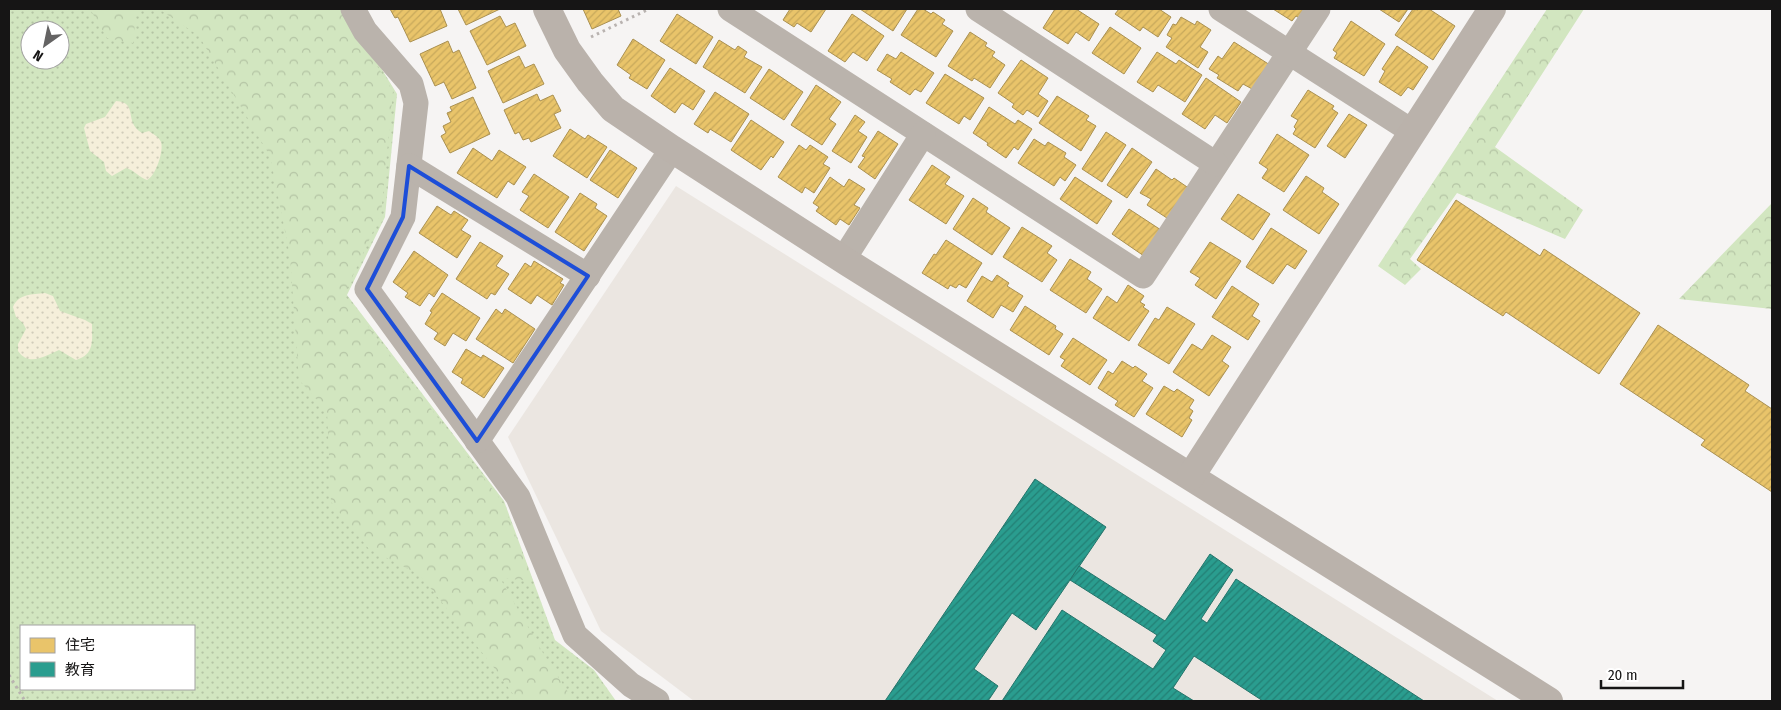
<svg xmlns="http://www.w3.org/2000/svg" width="1781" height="710" font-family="'Fira Sans Condensed','Noto Sans JP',sans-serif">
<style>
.built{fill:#ebe6e1}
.grass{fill:url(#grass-dots);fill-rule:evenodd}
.forest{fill:url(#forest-crowns)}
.sand{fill:url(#sand-dots)}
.homes{fill:url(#homes-hatch);stroke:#aa9050}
.schools{fill:url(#schools-hatch);stroke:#24746a}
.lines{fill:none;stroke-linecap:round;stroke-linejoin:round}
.path{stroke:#b9b3b0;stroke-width:3;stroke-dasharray:2.5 4;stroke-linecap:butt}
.street{stroke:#bab3ac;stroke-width:25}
.secondary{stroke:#bab2ab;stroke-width:28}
.marked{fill:none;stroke:#1d4ed8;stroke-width:4;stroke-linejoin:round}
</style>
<defs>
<pattern id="grass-dots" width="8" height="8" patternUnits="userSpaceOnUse" patternTransform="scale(1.25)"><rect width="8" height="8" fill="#d2e6c0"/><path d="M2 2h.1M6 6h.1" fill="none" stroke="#b4c4a4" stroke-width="1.8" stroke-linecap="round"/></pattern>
<pattern id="forest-crowns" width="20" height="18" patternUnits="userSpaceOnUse" patternTransform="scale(1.25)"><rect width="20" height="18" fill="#d2e6c0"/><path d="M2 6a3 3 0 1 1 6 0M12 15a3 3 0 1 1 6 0" fill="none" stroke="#b4c4a4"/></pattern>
<pattern id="sand-dots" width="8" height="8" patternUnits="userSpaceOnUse" patternTransform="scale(1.25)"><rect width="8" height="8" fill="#f5efda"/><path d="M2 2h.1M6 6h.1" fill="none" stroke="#d1ccba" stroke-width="1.8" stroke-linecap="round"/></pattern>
<pattern id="homes-hatch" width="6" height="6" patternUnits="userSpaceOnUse" patternTransform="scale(1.25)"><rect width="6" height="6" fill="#e9c46a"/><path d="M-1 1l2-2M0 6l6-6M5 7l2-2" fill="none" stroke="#c7a85b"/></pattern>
<pattern id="schools-hatch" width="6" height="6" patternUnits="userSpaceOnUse" patternTransform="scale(1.25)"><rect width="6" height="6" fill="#2a9d8f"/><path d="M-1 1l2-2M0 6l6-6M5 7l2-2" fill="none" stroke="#237f74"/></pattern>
</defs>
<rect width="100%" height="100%" fill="#f6f4f3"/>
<polygon class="built" points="676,186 1498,701 694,701 601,631 508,437"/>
<path class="grass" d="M9 9H345L397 94 385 217 347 295 504 501 555 640 594 670 616 701H9ZM30 30H60V60H30ZM21 626H194V689H21Z"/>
<g class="forest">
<polygon points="90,9 144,9 136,13 133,43 107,38"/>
<polygon points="159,9 341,9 393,91 381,214 344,295 503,503 533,581 500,578 547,660 574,701 518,701 492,665 420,575 369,549 331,502 327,411 299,380 290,256 270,156 199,36"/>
<polygon points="1547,9 1584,9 1495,147 1583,210 1565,239 1457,193 1410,259 1421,269 1405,285 1378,266"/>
<polygon points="1772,203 1772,309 1679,299"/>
</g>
<g class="sand">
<path d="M116 101C139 102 123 122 142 133L149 131C153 134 159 137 161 142 164 150 156 176 147 180 139 177 134 170 126 168L112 176 106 171 104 162 90 151 84 128 86 124 105 117Z"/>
<path d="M45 293 53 296 60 311 85 320 92 324C92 341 95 354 76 360L59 350C45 356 29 367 18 351V344L26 329 23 323 16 317 13 307C19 293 32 295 45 293Z"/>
</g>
<g class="homes">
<polygon points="390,9 440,9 447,26 410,42 398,17 395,18"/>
<polygon points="458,9 500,9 466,25"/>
<polygon points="583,9 618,9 621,16 592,29"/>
<polygon points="790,9 826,9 811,32 797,23 794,27 783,20"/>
<polygon points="860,9 907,9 893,31"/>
<polygon points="918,9 923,9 931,14 933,12 945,20 942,24 953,31 936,57 901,35"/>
<polygon points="1055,9 1076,9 1099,24 1089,41 1076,32 1068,44 1043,28"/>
<polygon points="1119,9 1159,9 1171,17 1158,37 1143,27 1140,31 1115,14"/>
<polygon points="1273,9 1307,9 1301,19 1296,16 1292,21"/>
<polygon points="1379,9 1408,9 1399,22"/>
<polygon points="1413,9 1418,10 1419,9 1429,9 1455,26 1433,60 1395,35"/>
<polygon points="677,14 713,37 696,64 660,41"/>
<polygon points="852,14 884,36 867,61 853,52 845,62 828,51"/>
<polygon points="500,16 506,27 515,23 526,46 487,65 470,31"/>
<polygon points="1181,17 1195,25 1197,21 1211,30 1200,47 1208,52 1198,68 1166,47 1172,38 1167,35 1173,24 1176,25"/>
<polygon points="1351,21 1385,44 1364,76 1334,58 1337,53 1333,50"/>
<polygon points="1110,27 1141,48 1124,74 1092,53"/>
<polygon points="970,32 987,43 985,46 995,52 992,56 1005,65 990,88 974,78 972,81 948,66"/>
<polygon points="633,39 665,60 647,89 629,78 631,75 617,65"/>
<polygon points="719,40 735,50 738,46 747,52 744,57 762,67 745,93 703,67"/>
<polygon points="448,41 453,53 459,50 476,88 452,99 444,82 435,86 420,54"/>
<polygon points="1234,42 1270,65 1254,90 1243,84 1238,91 1217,78 1219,75 1209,69 1218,56 1222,59"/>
<polygon points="1397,46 1428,67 1413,90 1408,87 1401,96 1379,82 1385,71 1382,69"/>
<polygon points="901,52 934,73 921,92 915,89 910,95 890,82 892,79 877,70 887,54 896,59"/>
<polygon points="1157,52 1176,64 1179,60 1202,75 1185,102 1158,85 1153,92 1137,82"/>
<polygon points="519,56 525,68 534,64 544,84 503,103 488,71"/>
<polygon points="1021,60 1048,78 1038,94 1048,101 1038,117 1027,110 1023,115 1012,107 1014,104 998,93"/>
<polygon points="670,68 705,91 693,110 682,103 675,113 651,96"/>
<polygon points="769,69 803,92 784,120 750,98"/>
<polygon points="945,74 984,98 970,120 964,116 959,124 926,103"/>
<polygon points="1206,78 1241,102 1227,123 1215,115 1205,129 1182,114"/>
<polygon points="816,85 841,102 829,119 836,124 822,145 791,125"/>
<polygon points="1308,90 1334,106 1332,109 1338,113 1315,148 1293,134 1296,129 1294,127 1298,120 1291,116"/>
<polygon points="715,92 749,114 731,142 710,129 708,133 694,124"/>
<polygon points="537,94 540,101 553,95 561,111 554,114 561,128 531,142 529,138 523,140 519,132 515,134 504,110"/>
<polygon points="1057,96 1089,116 1086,120 1096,126 1081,151 1039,123"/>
<polygon points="473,97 490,134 450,153 441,136 446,133 443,126 451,122 447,113 452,111 450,107"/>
<polygon points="989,107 1015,124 1018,120 1032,129 1018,150 1014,147 1006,158 987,145 988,143 973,133"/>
<polygon points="1349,114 1367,125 1345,158 1327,146"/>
<polygon points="855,115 865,122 858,131 867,137 851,163 832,151"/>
<polygon points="751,120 784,142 773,158 771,156 761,170 731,150"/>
<polygon points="570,129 585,139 588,135 607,147 587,178 553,156"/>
<polygon points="878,131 898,144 875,179 858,167 865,157 862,156"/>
<polygon points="1106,132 1126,145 1102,182 1082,169"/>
<polygon points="1277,134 1309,155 1284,192 1262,178 1268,169 1259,163"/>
<polygon points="1034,139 1045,146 1048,142 1066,153 1064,157 1076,165 1065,181 1060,177 1054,186 1018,163"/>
<polygon points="799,145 806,150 810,145 828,157 823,164 830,168 814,193 805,187 802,193 778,177"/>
<polygon points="473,148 492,161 499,150 526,167 514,185 508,181 497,198 457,173"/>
<polygon points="1132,148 1152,162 1127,198 1107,185"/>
<polygon points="610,150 637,168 618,198 590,180"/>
<polygon points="932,165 950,177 945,184 964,196 946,224 909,200"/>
<polygon points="1156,169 1172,180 1174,178 1190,189 1170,220 1147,205 1151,199 1140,193"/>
<polygon points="534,174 569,197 548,228 520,210 529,196 522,192"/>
<polygon points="1306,176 1324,188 1322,192 1339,204 1319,234 1283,210"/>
<polygon points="830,177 844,187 849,179 865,189 854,205 860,208 849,225 840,219 836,225 816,211 819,207 813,203"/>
<polygon points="1075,177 1112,201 1097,224 1060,199"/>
<polygon points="580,193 597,204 595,208 607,216 584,251 555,232"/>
<polygon points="1238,194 1270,214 1253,240 1221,219"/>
<polygon points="973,198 988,208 986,212 1010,228 992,255 953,229"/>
<polygon points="1456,200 1540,256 1544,249 1640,313 1599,374 1506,312 1503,316 1417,260"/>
<polygon points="437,206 451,215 454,211 468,220 461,230 471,236 457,258 419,233"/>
<polygon points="1129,209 1161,230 1144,256 1112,234"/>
<polygon points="1022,227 1052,246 1047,253 1057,260 1042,282 1003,257"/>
<polygon points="1271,228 1307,251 1295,269 1287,264 1273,284 1246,267"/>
<polygon points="946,240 982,263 966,288 959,284 956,288 950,285 948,289 922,273 934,254 936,255"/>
<polygon points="480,242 503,256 496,266 509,274 495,295 491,293 487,299 456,279"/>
<polygon points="1210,242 1241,261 1216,299 1195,285 1200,278 1190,272"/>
<polygon points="414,251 448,275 434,297 429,293 420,306 405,297 408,293 393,282"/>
<polygon points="1070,259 1091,272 1087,279 1102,289 1086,313 1050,290"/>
<polygon points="534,261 563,279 560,283 564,285 552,305 537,295 531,304 508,289 525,263 531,267"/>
<polygon points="997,275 1009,283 1007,286 1023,296 1013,312 1001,305 993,318 967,301 982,276 992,282"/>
<polygon points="1128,285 1144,296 1140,302 1145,305 1143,307 1149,311 1129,341 1093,318 1107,296 1117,303"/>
<polygon points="1232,286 1259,304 1252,316 1260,321 1248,340 1212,317"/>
<polygon points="442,293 480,318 466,341 453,333 445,346 434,339 438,333 425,324 432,312 430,311"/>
<polygon points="1025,306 1056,326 1055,329 1063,334 1049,355 1010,330"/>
<polygon points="1167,307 1195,324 1169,364 1138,345 1155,318 1159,320"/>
<polygon points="496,309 502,314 505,309 535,329 513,363 476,339"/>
<polygon points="1658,325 1749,385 1745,391 1772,409 1772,492 1701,445 1705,440 1620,384"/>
<polygon points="1212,335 1231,347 1222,361 1229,366 1209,396 1173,372 1192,344 1202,350"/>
<polygon points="1073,338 1107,360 1090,385 1061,366 1065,360 1060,357"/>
<polygon points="466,349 481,358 483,355 504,368 484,398 461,383 463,379 452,372"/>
<polygon points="1122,361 1133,368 1135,366 1147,374 1142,381 1153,388 1134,417 1115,405 1118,401 1098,388 1108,371 1113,374"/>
<polygon points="1164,386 1174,392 1177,389 1194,400 1189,408 1193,411 1189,418 1192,420 1182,437 1146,414"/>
</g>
<g class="schools">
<polygon points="1035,479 1106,527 1036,630 1012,613 974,669 998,686 988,701 885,701"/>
<polygon points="1210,554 1233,570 1201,619 1207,623 1236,579 1424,701 1263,701 1194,656 1173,688 1194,701 1002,701 1062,610 1153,669 1166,650 1153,641 1157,635 1070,580 1079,566 1165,621"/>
</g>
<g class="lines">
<g class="path">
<polyline points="591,37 649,9"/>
<polyline points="9,675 25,701"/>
</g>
<g class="street">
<polyline points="353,9 365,31 411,84 416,103 403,217 367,289 518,497 575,635 631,685 657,701"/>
<polyline points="730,9 1143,276 1318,9"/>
<polyline points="978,9 1216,164"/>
<polyline points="1221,9 1413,132"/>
<polyline points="409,166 588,276"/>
<polyline points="843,260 923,134"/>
<polyline points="477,441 672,149"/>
</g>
<g class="secondary">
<polyline points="547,9 567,50 590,82 613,109 672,149 847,262 1549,701"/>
<polyline points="1191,476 1492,9"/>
</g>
</g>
<path class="marked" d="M409 166 588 276 477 441 367 289 403 217Z"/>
<rect width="1781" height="710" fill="none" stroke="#161515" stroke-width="20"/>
<rect x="20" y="625" width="175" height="65" fill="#ffffff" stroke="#a2a1a1"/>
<rect x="30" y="638" width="25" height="15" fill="#e9c46a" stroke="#a2a1a1"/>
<text x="65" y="650" font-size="15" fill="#161515">住宅</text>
<rect x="30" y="662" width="25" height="15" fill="#2a9d8f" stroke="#a2a1a1"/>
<text x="65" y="675" font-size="15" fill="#161515">教育</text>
<g transform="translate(45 45) rotate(213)"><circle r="24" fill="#ffffff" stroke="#a2a1a1"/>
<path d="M0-4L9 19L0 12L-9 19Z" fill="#646363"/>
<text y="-8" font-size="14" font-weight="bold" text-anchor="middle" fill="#161515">N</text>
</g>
<path d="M1601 680v8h82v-8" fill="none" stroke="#161515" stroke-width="2.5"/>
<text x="1608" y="680" font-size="15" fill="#161515" stroke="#ffffff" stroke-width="4" paint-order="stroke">20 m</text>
</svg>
